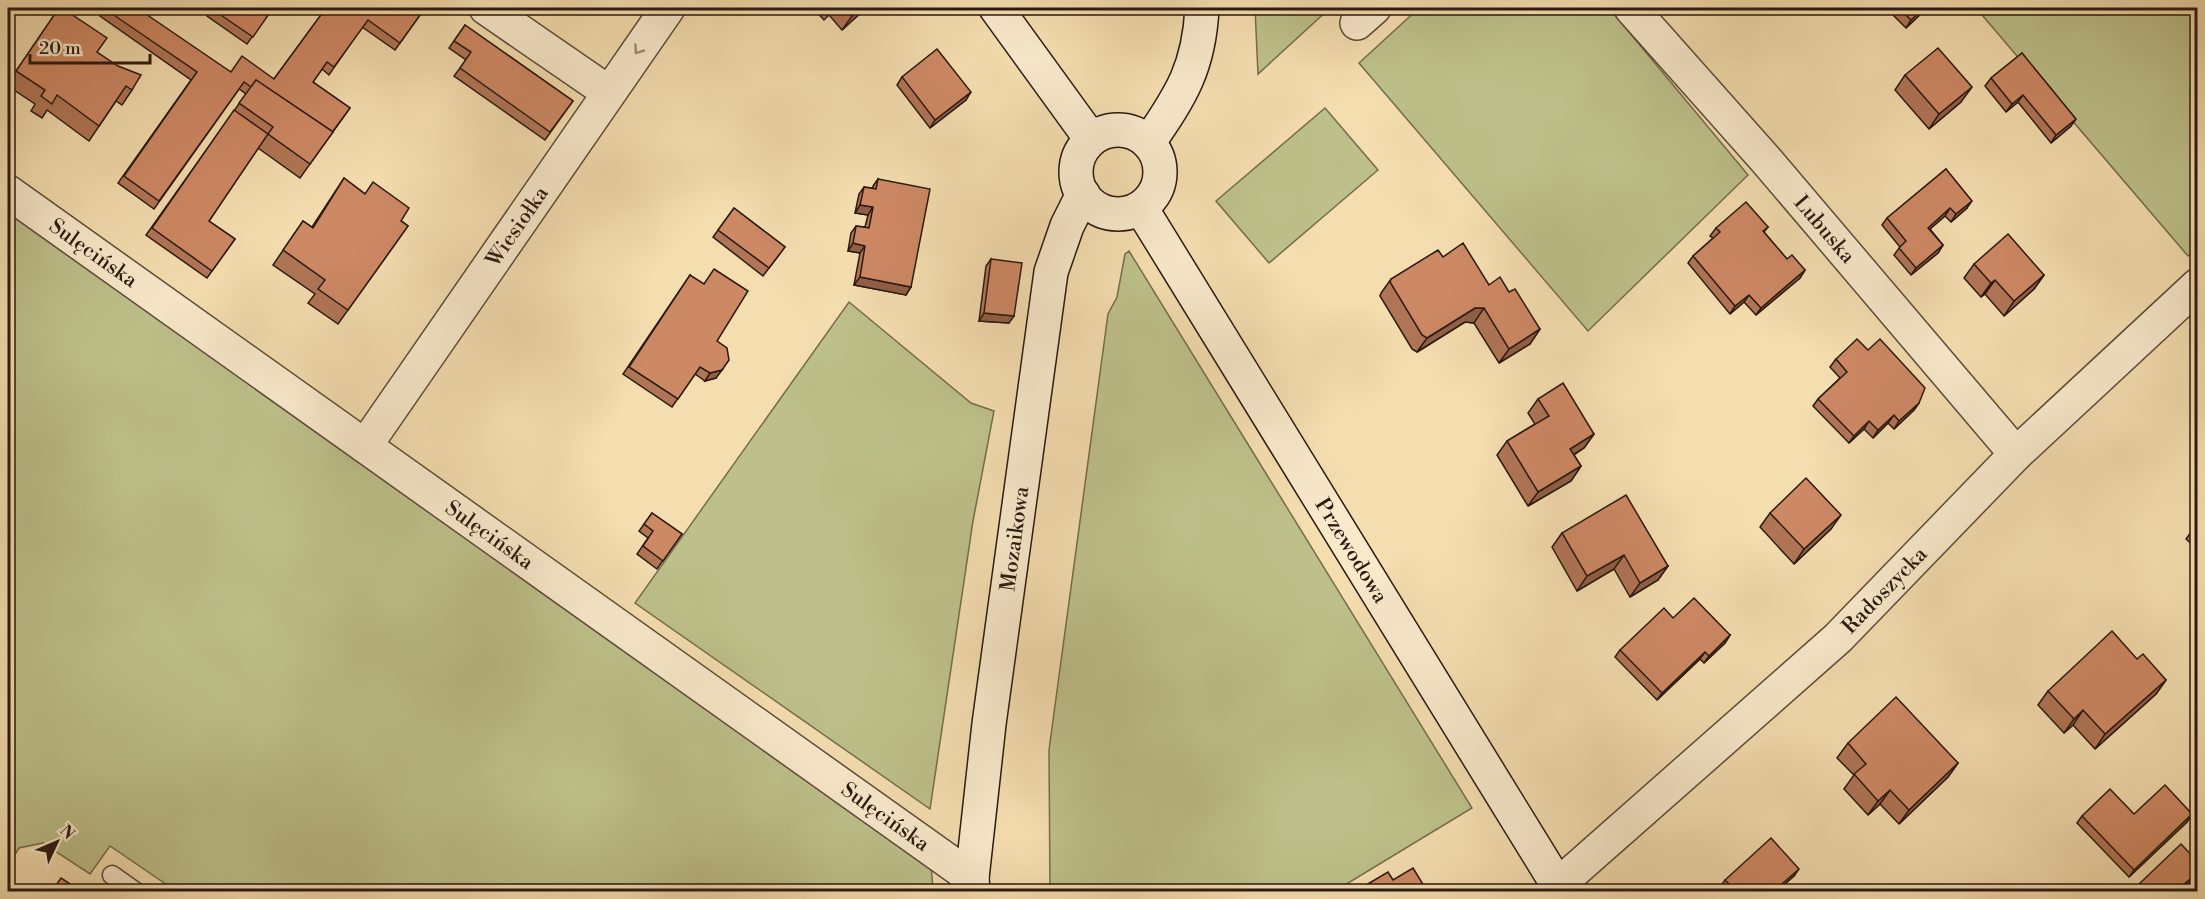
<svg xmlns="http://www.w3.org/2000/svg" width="2205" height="899" font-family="'Libre Bodoni',serif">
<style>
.green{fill:#bdc08a;stroke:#746c4d;stroke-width:1.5}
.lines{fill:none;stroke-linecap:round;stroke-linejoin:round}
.lane-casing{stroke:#5c4a38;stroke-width:21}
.street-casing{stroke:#5c4a38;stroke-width:36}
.secondary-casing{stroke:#2a1910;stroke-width:36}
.lane{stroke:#f8e9cb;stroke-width:18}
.street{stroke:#f8e9cb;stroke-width:33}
.secondary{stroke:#f8e9cb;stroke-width:33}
.wall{fill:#b07556;stroke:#2a1910;stroke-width:1.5}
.shaded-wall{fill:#905f46;stroke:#2a1910;stroke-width:1.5}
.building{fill:#cd8864;stroke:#2a1910;stroke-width:1.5}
.oneway{stroke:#9b8b77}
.labels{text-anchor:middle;stroke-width:6;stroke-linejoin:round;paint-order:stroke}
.street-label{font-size:21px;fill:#2a1910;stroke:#f8e9cb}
</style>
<rect width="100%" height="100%" fill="#f4ddaf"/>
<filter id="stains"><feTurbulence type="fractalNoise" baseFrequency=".00333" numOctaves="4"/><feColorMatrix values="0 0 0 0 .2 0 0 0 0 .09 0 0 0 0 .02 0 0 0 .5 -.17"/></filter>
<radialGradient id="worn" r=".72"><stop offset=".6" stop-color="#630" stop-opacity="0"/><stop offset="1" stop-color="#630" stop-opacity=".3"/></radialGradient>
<g class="green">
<polygon points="1255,8 1330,8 1258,74"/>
<polygon points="1419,8 1609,8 1748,175 1588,331 1359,63"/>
<polygon points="1976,8 2197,8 2198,247 2188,256"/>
<polygon points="1325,108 1378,170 1269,263 1216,201"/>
<polygon points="8,211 931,863 933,891 176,891 110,846 90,874 43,843 19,848 8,866"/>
<polygon points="1129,251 1472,808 1335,891 1050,891 1049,750 1108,314 1117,297 1125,254"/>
<polygon points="849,302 971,403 994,411 973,521 930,809 635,603"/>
</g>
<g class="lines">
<g class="lane-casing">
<polyline id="lane" points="112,875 136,892"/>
</g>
<g class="street-casing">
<g id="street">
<polyline points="486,8 608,92"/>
<path id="s1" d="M1631 8 1766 160 2016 454"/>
<polyline points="1357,23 1374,8"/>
<path id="s2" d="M8 192 972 878"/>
<path id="s3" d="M365 446 668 8"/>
<path id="s4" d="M1558 885 1838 638 2016 454 2198 285"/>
</g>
</g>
<g class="secondary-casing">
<g id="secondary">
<polyline points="996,8 1091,139"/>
<circle cx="1118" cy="172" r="42"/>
<path d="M1149 142C1182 94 1199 67 1202 8"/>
<path id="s5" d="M1141 208 1562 892"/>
<path id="s6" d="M973 892 972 878 989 724 1051 272 1067 226 1083 194"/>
</g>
</g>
<use href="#lane" class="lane"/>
<use href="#street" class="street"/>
<use href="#secondary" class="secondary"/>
</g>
<g class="wall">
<polygon points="59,8 97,52 132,90 122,105 116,101 89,141 47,110 42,118 31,111 35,104 8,86 8,83"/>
<polygon points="106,8 231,72 274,79 326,8 425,8 395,50 362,27 329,75 322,69 313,82 350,108 300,178 258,148 209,221 235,239 207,278 146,235 246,94 239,89 154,209 118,183 191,80 100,16"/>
<polygon points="213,8 273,8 247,44 207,16"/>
<polygon points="813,8 866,8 842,30 829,15 824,20"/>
<polygon points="1886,8 1927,8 1906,28"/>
<polygon points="465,25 573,101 545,140 454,76 466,60 449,48"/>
<polygon points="2022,53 2071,126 2051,143 2018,102 2006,112 1985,86 1991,78"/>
<polygon points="1905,75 1961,102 1929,129 1895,90"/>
<polygon points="902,77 966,100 930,128 897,85"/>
<polygon points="1946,169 1967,208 1951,222 1945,216 1930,229 1943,245 1938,253 1911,275 1894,255 1900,247 1882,225 1887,218"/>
<polygon points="344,178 408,226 338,324 308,303 315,294 273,265 303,221 312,227"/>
<polygon points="878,179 911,287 906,295 854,285 860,253 848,251 851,233 856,226 865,227 868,215 855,213 859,194 864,187 873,188 873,186"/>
<polygon points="734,208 785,247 763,276 713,237"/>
<polygon points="1768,227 1764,232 1787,259 1805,270 1800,278 1756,315 1744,302 1730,314 1688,263 1693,256 1713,238 1710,236 1716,228"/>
<polygon points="1443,257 1489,285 1509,292 1540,329 1530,344 1499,363 1474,323 1465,322 1417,352 1412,349 1380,296 1381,293 1391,279"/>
<polygon points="991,259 1009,323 979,321 986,266"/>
<polygon points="1974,264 2044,275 2034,289 2004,316 1985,294 1981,297 1964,278"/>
<polygon points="690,275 717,341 716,378 705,381 695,374 672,407 623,374"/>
<polygon points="1868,350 1919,403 1914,410 1894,429 1888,423 1873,438 1864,429 1849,443 1813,406 1818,399 1840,378 1830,367 1836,359"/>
<polygon points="1538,399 1594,434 1584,448 1574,455 1581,466 1571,481 1528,506 1497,455 1507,441 1535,424 1528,413"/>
<polygon points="652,513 682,534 657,569 637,554 648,538 639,531"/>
<polygon points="1770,513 1831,529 1794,564 1760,527"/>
<polygon points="2198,523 2198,550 2186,539"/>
<polygon points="1562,533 1668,566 1658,580 1630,597 1614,569 1577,591 1552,547"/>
<polygon points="1730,635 1725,643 1704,663 1700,659 1657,700 1615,657 1620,650"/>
<polygon points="2137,659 2166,680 2156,694 2095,749 2073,725 2064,733 2038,705 2048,691"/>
<polygon points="1848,743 1958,763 1948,777 1899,824 1880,804 1868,815 1844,789 1854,775 1837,758"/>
<polygon points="2134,814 2192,814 2187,822 2129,877 2077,823 2082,816"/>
<polygon points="2198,862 2198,874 2179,891 2133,891 2138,885"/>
<polygon points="1794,876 1777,891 1724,891 1720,887 1725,880"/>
<polygon points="1393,880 1427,891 1362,891 1366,885"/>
</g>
<g class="shaded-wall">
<polygon points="861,8 866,8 842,30 852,16"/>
<polygon points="1924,8 1927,8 1906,28 1911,20"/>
<polygon points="1972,87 1961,102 1929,129 1939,114"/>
<polygon points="971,92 966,100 930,128 935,120"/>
<polygon points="2023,95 2018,102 2006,112 2012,104"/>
<polygon points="2076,119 2071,126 2051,143 2056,135"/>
<polygon points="1972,201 1967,208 1951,222 1956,214"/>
<polygon points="860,205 873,207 868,215 855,213"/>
<polygon points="1950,208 1945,216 1923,235 1928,228"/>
<polygon points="853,243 865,246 860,253 848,251"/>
<polygon points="1943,245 1938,253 1911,275 1916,268"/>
<polygon points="1805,270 1800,278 1756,315 1761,308"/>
<polygon points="2044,275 2034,289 2004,316 2014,301"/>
<polygon points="860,277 911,287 906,295 854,285"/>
<polygon points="1995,280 1985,294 1981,297 1991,283"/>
<polygon points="1749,295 1744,302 1730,314 1735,306"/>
<polygon points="1475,308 1484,308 1474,323 1465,322 1417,352 1427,338"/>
<polygon points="984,313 1014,316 1009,323 979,321"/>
<polygon points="1540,329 1530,344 1499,363 1509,349"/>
<polygon points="722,370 716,378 705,381 710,373"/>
<polygon points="1919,403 1914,410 1894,429 1899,421"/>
<polygon points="1894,415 1888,423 1873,438 1878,430"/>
<polygon points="1869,421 1864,429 1849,443 1854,436"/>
<polygon points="1594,434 1584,448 1560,463 1570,449"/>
<polygon points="1581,466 1571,481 1528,506 1538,492"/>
<polygon points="1841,515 1831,529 1794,564 1804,549"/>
<polygon points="1624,555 1614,569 1577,591 1587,576"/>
<polygon points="1668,566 1658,580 1630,597 1640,583"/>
<polygon points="1730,635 1725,643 1704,663 1709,656"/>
<polygon points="1705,652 1700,659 1657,700 1662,693"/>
<polygon points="2166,680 2156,694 2095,749 2105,734"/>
<polygon points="2083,710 2073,725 2064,733 2074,719"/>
<polygon points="1958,763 1948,777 1899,824 1909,810"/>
<polygon points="1890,790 1880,804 1868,815 1878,801"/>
<polygon points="2192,814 2187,822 2129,877 2134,870"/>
<polygon points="1799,869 1794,876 1777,891 1774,891"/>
<polygon points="2198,872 2198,874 2179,891 2176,891"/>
</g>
<g class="building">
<polygon points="59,8 62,8 107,38 97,52 118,66 141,75 132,90 126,86 99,126 57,95 52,104 41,96 45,90 16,71"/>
<polygon points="106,8 137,8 231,72 242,56 274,79 326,8 425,8 400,43 368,20 334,67 327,62 313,82 350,108 328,138 333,132 256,80 251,87 244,82 159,201 124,176 197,72 105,9"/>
<polygon points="213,8 273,8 253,37 212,9"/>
<polygon points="845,8 861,8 852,16"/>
<polygon points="1899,8 1924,8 1911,20"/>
<polygon points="465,25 573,101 550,132 460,68 471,52 454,41"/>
<polygon points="1938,48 1972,87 1939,114 1905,75"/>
<polygon points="937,49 971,92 935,120 902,77"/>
<polygon points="2022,53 2076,119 2056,135 2023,95 2012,104 1991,78"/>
<polygon points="256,80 333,132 310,164 268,134 273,127 239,103"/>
<polygon points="234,110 268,134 209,221 235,239 212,271 152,228"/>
<polygon points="1946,169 1972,201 1956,214 1950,208 1928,228 1943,245 1916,268 1899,248 1906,241 1887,218"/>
<polygon points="344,178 365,194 373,182 409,208 401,221 408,226 348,310 318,289 325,280 283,250 303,221 313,228"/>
<polygon points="878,179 930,189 911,287 860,277 865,246 853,243 856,226 869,228 873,207 860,205 864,187 876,189"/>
<polygon points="1746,202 1768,227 1763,231 1787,259 1792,255 1805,270 1761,308 1749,295 1735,306 1693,256 1720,232 1716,228"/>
<polygon points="734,208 785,247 769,268 718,230"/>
<polygon points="2008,234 2044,275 2014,301 1995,280 1991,283 1974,264"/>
<polygon points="1463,243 1489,285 1500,277 1509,292 1515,289 1540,329 1509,349 1484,308 1475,308 1427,338 1422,335 1390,282 1391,279 1438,250 1443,257"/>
<polygon points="991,259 1022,263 1014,316 984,313"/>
<polygon points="714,269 748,291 717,341 727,348 729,360 722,370 710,373 700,367 678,399 629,367 690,275 704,284"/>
<polygon points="1857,339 1868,350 1880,339 1925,388 1919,403 1899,421 1894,415 1878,430 1869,421 1854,436 1818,399 1847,372 1836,359"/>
<polygon points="1563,383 1594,434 1570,449 1581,466 1538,492 1507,441 1549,416 1538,399"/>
<polygon points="1806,478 1841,515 1804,549 1770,513"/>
<polygon points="1626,495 1668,566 1640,583 1624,555 1587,576 1562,533"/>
<polygon points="652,513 682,534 663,561 643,546 653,531 644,524"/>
<polygon points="1694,598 1730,635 1709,656 1705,652 1662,693 1620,650 1664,608 1673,618"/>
<polygon points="2112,631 2137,659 2143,654 2166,680 2105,734 2083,710 2074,719 2048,691"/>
<polygon points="1896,697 1958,763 1909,810 1890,790 1878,801 1854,774 1866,764 1848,743"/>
<polygon points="2165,785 2192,814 2134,870 2082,816 2110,789 2134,814"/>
<polygon points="1771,838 1799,869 1774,891 1736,891 1725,880"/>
<polygon points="2181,844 2198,862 2198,872 2176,891 2144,891 2138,885"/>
<polygon points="1413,868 1427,891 1371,891 1366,885 1388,872 1393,880"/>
<polygon points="61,878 81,891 52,891"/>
</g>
<defs><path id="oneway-chevron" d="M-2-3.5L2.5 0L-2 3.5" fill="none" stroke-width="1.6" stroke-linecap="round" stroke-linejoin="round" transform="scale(1.5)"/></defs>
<use class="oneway" href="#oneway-chevron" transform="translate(638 50) rotate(125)"/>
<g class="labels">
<g class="street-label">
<text dy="7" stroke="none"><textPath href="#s3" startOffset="267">Wiesiołka</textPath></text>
<text dy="7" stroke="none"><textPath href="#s1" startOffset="294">Lubuska</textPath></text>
<text dy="7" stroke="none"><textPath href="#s2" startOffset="105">Sulęcińska</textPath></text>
<text dy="7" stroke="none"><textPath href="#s2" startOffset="591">Sulęcińska</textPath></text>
<text dy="7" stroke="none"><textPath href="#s6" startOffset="356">Mozaikowa</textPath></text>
<text dy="7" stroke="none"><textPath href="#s5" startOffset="402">Przewodowa</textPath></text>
<text dy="7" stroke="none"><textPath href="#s4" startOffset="440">Radoszycka</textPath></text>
<text dy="7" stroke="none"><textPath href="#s2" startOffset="1077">Sulęcińska</textPath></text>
</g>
</g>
<rect width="2205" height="899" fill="none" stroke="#f4ddaf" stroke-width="30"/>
<rect x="9" y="9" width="2187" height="881" fill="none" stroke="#2a1910" stroke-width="3"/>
<rect x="15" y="15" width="2175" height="869" fill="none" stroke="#2a1910" stroke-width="1.5"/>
<g transform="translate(57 842) rotate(46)" stroke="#f8e9cb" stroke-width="4.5" paint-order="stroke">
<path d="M0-4.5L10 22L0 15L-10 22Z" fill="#2a1910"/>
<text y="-9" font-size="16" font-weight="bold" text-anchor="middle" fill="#2a1910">N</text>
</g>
<path d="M30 54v9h120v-9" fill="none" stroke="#2a1910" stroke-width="3"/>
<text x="39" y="54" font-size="18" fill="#2a1910" stroke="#f8e9cb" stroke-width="4.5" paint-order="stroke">20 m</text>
<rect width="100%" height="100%" filter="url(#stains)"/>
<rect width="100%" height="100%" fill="url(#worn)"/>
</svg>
